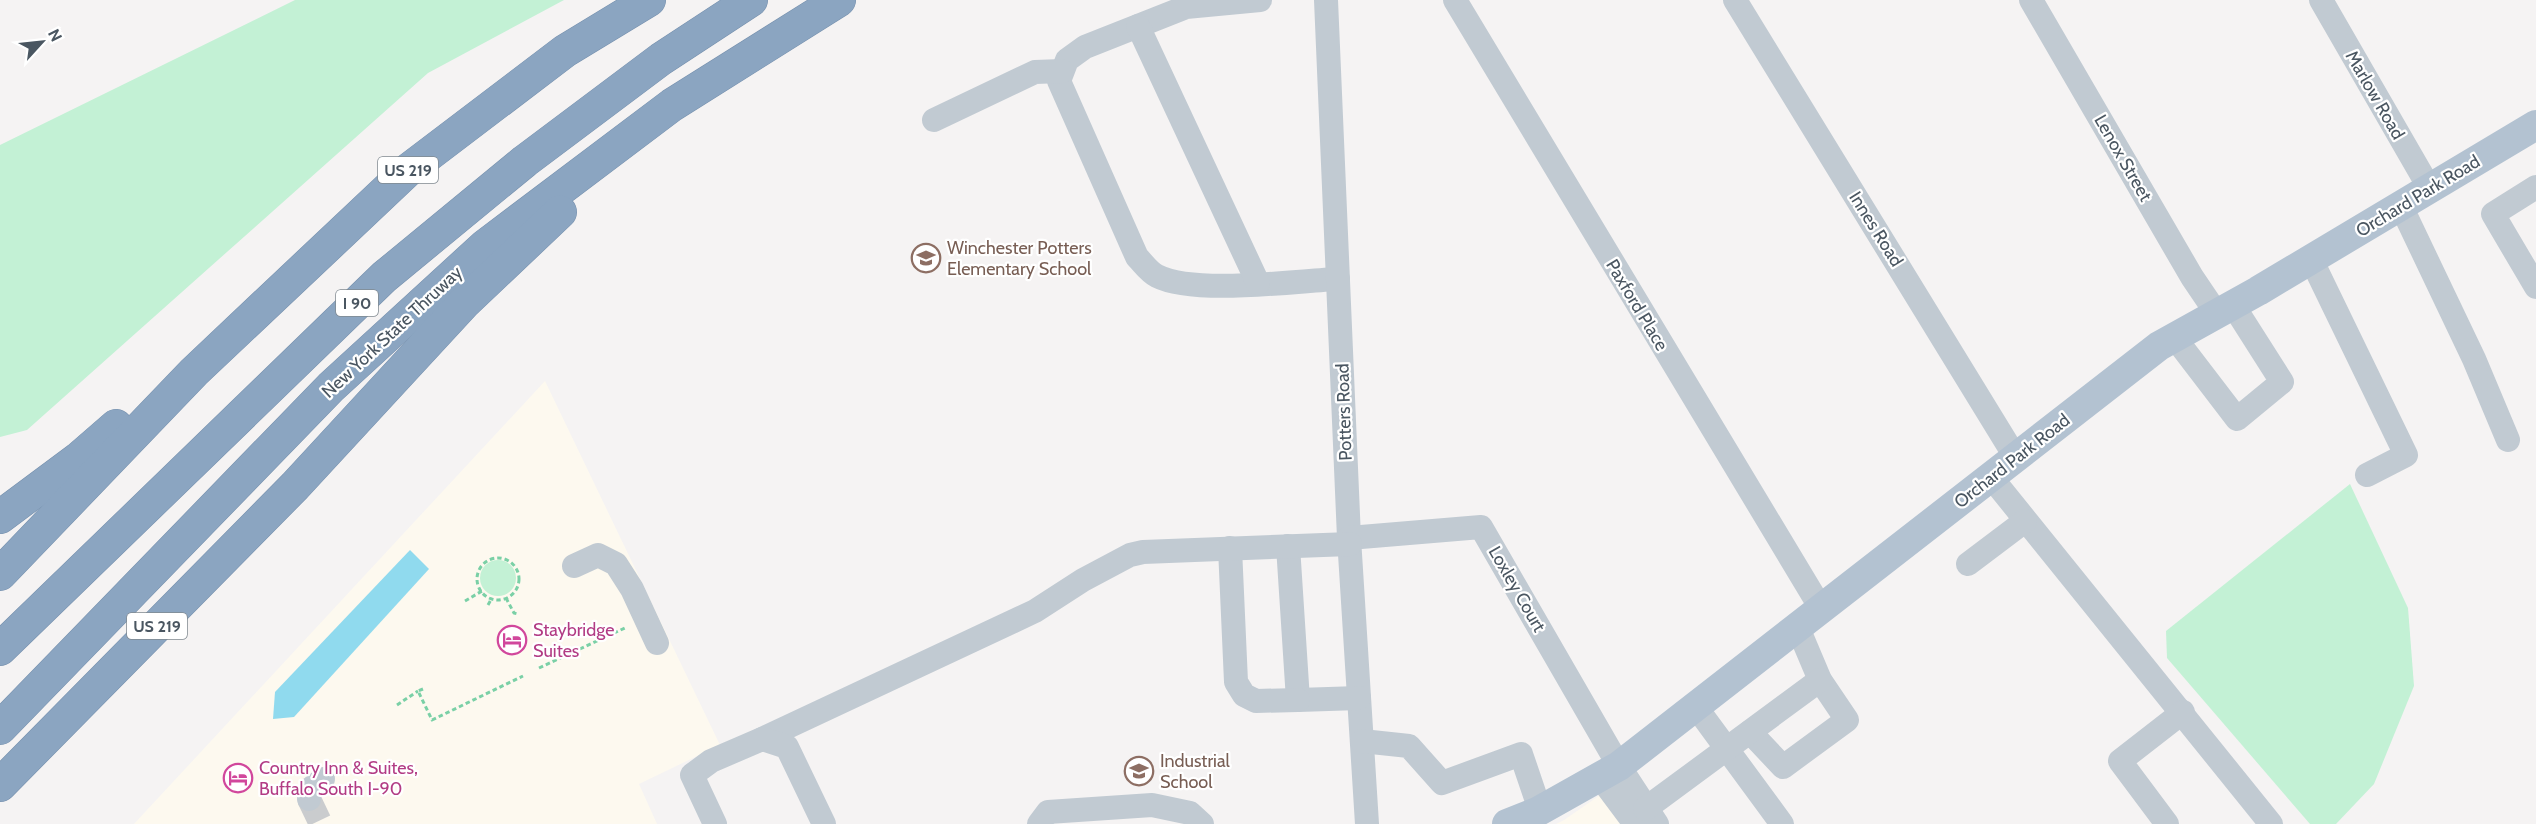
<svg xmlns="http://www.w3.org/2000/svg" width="2536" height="824" font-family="Cabin,sans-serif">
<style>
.commercial{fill:#fdf9ef}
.green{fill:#c3f1d5}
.water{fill:#90daee}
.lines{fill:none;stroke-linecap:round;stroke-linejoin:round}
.minor-tunnel{stroke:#caccce;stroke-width:24;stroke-dasharray:24 12;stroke-linecap:butt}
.highway-casing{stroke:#7690ad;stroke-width:34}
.path{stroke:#7ad0a6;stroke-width:3;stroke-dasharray:4.5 3;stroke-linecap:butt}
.minor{stroke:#c1cad2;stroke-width:24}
.major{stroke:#b3c2d1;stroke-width:30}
.highway{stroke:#8ba5c1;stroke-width:33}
.labels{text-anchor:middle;stroke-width:4.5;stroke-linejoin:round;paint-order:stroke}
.shield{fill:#fff;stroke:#808990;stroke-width:1.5}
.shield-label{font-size:16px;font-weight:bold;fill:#4a5661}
.street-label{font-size:18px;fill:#4a5661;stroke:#fff}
.education-label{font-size:18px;fill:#785e54;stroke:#fff;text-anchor:start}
.hotel-label{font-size:18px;fill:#b23c85;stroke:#fff;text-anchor:start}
</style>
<rect width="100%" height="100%" fill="#f5f3f3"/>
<g class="commercial">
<polygon points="545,381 720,745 639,784 657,824 134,824"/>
<polygon points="1616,784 1645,824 1556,824 1564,820"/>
</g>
<g class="green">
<polygon points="295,0 564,0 428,73 27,430 0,437 0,145"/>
<polygon points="2350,484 2408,608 2414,686 2374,784 2336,824 2310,824 2167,658 2166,631"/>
<circle cx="498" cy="578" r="18"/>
</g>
<polygon class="water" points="410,550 429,569 294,717 273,719 275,692"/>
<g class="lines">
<polyline class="minor-tunnel" points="309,799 321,824"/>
<g class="highway-casing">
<g id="highway">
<polyline points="0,517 78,459 116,426"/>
<polyline points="0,574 194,372 407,171 565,51 649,0"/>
<polyline points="0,649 384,277 525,161 661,59 751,0"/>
<polyline points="0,728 331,387 485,246 672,105 839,0"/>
<polyline points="0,785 295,486 464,303 560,212"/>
</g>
</g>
<g class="path">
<circle cx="498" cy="579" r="21"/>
<polyline points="506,598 514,613 518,614"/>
<polyline points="465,601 482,591"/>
<polyline points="488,605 492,598"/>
<polyline points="539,668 627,627"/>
<polyline points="423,689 418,691 432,720 523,676"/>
<polyline points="397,705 418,691"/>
</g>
<g class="minor">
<path d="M1260 0 1186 7 1085 47 1067 60 1059 81 1137 257C1143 263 1149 272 1157 276 1194 295 1294 281 1338 279"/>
<polyline points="1326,0 1349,538 1367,824"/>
<polyline points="1455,0 1822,610"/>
<polyline points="1735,0 2016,458"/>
<polyline points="2031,0 2192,277 2217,314"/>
<polyline points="2321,0 2430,189"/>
<polyline points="1138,26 1258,283"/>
<polyline points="934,120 1035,72 1062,71"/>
<polyline points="2536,187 2493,214 2536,287"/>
<polyline points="2401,206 2474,359 2508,440"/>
<polyline points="2311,259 2406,455 2367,475"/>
<polyline points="2175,338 2237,419 2282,382 2233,305"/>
<polyline points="1991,477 2271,824"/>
<polyline points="1349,538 1481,527 1619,766 1657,824"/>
<polyline points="1288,546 1298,700 1359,698"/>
<polyline points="1230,548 1236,682 1244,695 1256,701 1298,700"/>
<polyline points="1968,564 2025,521"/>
<polyline points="574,566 598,555 616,564 632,589 657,643"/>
<polyline points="1696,707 1782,824"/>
<polyline points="1750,732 1783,767 1847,720 1820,680 1798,628"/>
<polyline points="762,739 1035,611 1083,580 1130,555 1143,552 1350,544"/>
<polyline points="1362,741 1409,746 1442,783 1521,754 1540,810"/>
<polyline points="1600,777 1635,824"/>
<polyline points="309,799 310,789 323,779"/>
<polyline points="1645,809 1820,680"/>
<polyline points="715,824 692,775 711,761 762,739 787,747 824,824"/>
<polyline points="1039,824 1048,812 1152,805 1190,813 1202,824"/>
<polyline points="2167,824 2120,761 2183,712"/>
</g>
<polyline class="major" points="1507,824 1537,812 1619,766 2159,346 2258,291 2536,125"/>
<use href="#highway" class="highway"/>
</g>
<defs>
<g id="school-ring" transform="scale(1.5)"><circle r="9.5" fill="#fff" stroke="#8d6e63" stroke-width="1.5"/><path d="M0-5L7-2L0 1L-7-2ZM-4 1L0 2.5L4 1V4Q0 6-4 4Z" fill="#8d6e63"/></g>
<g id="hotel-ring" transform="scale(1.5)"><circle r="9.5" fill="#fff" stroke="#d1479c" stroke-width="1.5"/><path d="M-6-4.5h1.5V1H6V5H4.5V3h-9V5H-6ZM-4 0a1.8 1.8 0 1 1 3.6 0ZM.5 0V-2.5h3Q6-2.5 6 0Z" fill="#d1479c"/></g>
</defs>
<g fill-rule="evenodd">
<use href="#school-ring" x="926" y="258"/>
<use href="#hotel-ring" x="512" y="640"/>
<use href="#school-ring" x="1139" y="771"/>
<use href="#hotel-ring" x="238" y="778"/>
</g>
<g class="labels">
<g class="shield">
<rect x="378" y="157" width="60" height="26" rx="4.5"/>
<rect x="336" y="290" width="42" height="26" rx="4.5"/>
<rect x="127" y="613" width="60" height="26" rx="4.5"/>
</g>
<g class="shield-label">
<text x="408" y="176">US 219</text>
<text x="357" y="309">I 90</text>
<text x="157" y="632">US 219</text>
</g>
<g class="street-label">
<text transform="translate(2375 95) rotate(60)" y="6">Marlow Road</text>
<text transform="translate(2123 158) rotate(60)" y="6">Lenox Street</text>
<text transform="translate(2418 196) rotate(-31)" y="6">Orchard Park Road</text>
<text transform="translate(1876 229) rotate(58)" y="6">Innes Road</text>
<text transform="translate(1637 305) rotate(59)" y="6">Paxford Place</text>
<text transform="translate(392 332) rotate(-43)" y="6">New York State Thruway</text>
<text transform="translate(1344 412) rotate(-92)" y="6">Potters Road</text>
<text transform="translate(2012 461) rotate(-38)" y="6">Orchard Park Road</text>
<text transform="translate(1517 589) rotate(60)" y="6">Loxley Court</text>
</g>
<g class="education-label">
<text x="947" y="254">Winchester Potters<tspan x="947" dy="21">Elementary School</tspan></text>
<text x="1160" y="767">Industrial<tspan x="1160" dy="21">School</tspan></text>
</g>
<g class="hotel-label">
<text x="533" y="636">Staybridge<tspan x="533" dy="21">Suites</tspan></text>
<text x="259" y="774">Country Inn &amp; Suites,<tspan x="259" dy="21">Buffalo South I-90</tspan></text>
</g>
</g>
<g transform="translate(42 42) rotate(63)" stroke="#ffffff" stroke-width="4.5" paint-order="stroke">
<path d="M0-4.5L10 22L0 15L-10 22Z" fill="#4a5661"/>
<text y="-9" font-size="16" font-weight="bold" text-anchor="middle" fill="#4a5661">N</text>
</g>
</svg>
